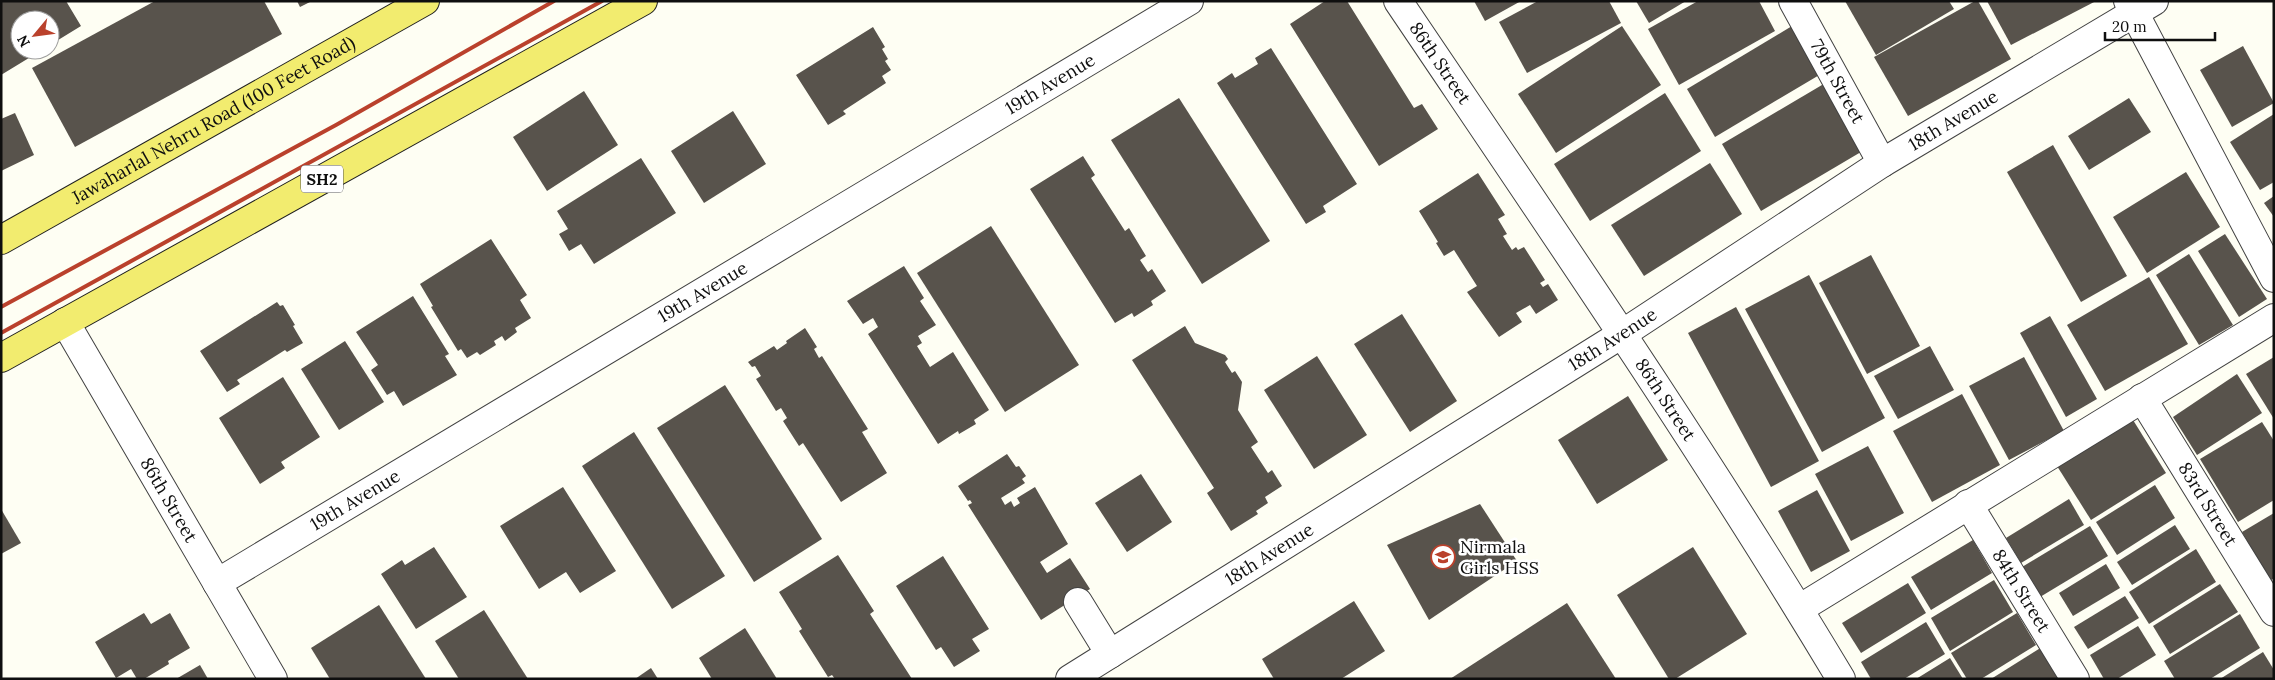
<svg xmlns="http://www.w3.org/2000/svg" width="2275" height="680" font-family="Lora,serif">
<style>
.building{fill:#58534c}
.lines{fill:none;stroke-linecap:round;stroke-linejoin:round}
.minor-casing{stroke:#424242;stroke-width:30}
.tertiary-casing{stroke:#424242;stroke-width:30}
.primary-casing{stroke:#202020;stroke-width:30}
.minor{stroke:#fff;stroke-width:28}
.tertiary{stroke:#fff;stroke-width:28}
.primary{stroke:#f2ec6f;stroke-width:28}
.rail{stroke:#ba412c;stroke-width:4}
.labels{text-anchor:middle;stroke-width:5;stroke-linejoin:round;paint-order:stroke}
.shield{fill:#fff;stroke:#575757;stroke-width:1}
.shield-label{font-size:16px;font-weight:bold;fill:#0f0f0f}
.street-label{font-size:18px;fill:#0f0f0f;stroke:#fff}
.poi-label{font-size:18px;fill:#0f0f0f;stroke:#fff;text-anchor:start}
</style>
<rect width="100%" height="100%" fill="#fefef3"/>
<g class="building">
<polygon points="1,1 66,1 81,26 50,45 50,20 20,20 20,50 42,50 1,75"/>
<polygon points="155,1 264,1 282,34 75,147 32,68"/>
<polygon points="297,1 312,1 300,7"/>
<polygon points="1325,1 1347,1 1414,108 1422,104 1438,129 1379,166 1290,24"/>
<polygon points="1474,1 1521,1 1485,21"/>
<polygon points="1538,1 1609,1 1621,23 1527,73 1499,22"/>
<polygon points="1636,1 1686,1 1649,23"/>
<polygon points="1698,1 1759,1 1775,31 1679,85 1648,29"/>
<polygon points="1845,1 1949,1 1954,9 1876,55"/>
<polygon points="1975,1 1978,1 2011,59 1908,116 1874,57"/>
<polygon points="1987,1 2096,1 2011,45"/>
<polygon points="1622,26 1661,85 1556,153 1518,94"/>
<polygon points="1792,26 1821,74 1715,137 1687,89"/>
<polygon points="873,27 885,47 882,49 888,59 885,61 891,70 882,76 886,83 843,111 846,114 828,125 796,75"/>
<polygon points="2243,46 2274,103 2232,127 2200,70"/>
<polygon points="1271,48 1357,184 1323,206 1326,212 1306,224 1217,83 1232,73 1235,78 1258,64 1255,58"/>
<polygon points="1827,82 1866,149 1761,211 1722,144"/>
<polygon points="584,91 618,145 547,191 513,137"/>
<polygon points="1665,93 1701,151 1590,221 1554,164"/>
<polygon points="1179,98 1270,241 1202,284 1111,140"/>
<polygon points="2129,98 2151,132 2089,170 2068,136"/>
<polygon points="733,111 766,164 704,203 671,151"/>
<polygon points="15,113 34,155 1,171 1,119"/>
<polygon points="2274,114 2274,182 2260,190 2230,142"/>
<polygon points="2053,145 2127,276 2081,302 2007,172"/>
<polygon points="1083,156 1095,175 1091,178 1125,231 1129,228 1146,256 1140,260 1148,272 1152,269 1166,291 1151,301 1153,305 1134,317 1132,313 1115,323 1030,189"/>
<polygon points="641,158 676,213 594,264 581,244 569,251 559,234 568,229 557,211"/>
<polygon points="1710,163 1742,214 1644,276 1611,225"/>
<polygon points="2186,172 2220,227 2147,273 2113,217"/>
<polygon points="1478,173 1505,215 1498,219 1507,234 1503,236 1512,250 1516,247 1518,250 1524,247 1545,280 1540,283 1543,287 1548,284 1558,300 1536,314 1530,305 1516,313 1522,322 1499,337 1467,292 1477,286 1454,250 1444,256 1436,243 1438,242 1419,211"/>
<polygon points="2274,196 2274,217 2264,203"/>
<polygon points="991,226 1079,365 1005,412 917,273"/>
<polygon points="2225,234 2267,299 2239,317 2198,251"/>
<polygon points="491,239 527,295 520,300 531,318 515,328 517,332 505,341 502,336 494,341 496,345 480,355 477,352 467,358 461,349 458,351 431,307 433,306 420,284"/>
<polygon points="2189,254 2233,325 2199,345 2156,275"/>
<polygon points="1871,255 1920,346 1867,374 1819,283"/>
<polygon points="904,266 924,298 920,301 936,325 918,336 922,343 917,346 930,367 953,352 989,410 974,420 976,424 959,434 958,431 938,444 868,334 878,327 873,318 863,324 847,301"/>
<polygon points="1809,275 1885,418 1822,452 1745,309"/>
<polygon points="2149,277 2188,344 2105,391 2067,325"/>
<polygon points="413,296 449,354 445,356 457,375 403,406 394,391 387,395 371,370 378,365 356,332"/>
<polygon points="277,302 280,306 283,305 295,325 293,326 303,343 287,352 285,350 237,380 240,384 227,392 200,351"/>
<polygon points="1736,307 1819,461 1771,487 1688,333"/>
<polygon points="1402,314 1457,401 1410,432 1354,344"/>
<polygon points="2050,316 2097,399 2066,417 2020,333"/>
<polygon points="1185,326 1195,343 1225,355 1228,359 1225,362 1232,373 1235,371 1242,382 1238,410 1258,442 1251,447 1268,473 1272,470 1282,486 1265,497 1268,503 1256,511 1258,514 1231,531 1207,493 1214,488 1132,360"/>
<polygon points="805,328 817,347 814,349 819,358 822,356 868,429 862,432 887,473 841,502 803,443 799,446 783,421 787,418 781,408 776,411 756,379 761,376 755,366 752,367 748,362 774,346 777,350 787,343 786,341"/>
<polygon points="345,341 384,402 339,430 301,369"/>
<polygon points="1930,346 1954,390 1898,419 1874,376"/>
<polygon points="1317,356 1367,435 1314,469 1264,390"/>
<polygon points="2024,357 2064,431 2009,460 1969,386"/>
<polygon points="2274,357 2274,419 2246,374"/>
<polygon points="2237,374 2262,413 2197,455 2173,417"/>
<polygon points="283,377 320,437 281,462 285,468 260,484 219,418"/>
<polygon points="725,385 822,539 754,582 657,428"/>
<polygon points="1962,394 2000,465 1932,502 1893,431"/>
<polygon points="1628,396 1668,460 1597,504 1558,440"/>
<polygon points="2133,420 2166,473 2091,520 2057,466"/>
<polygon points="2262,422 2274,441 2274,500 2238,522 2200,459"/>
<polygon points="634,432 725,576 672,609 582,466"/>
<polygon points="1868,446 1904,513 1851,541 1815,474"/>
<polygon points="1007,454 1016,467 1019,466 1026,476 1022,479 1025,483 1001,498 1005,505 1011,501 1014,507 1020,503 1017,498 1035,487 1068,544 1040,562 1047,573 1070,558 1090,589 1041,620 968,505 972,503 970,500 968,501 958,486"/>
<polygon points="1141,474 1172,522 1127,552 1095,503"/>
<polygon points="2155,485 2175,518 2117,555 2096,522"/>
<polygon points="563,487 616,571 580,593 566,572 539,589 500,526"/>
<polygon points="1817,490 1850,551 1811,572 1778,511"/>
<polygon points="2069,499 2084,525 2021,563 2006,538"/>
<polygon points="1480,504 1517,561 1429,620 1387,545"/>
<polygon points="1,509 21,543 1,554"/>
<polygon points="2274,513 2274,578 2270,581 2242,532"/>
<polygon points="2175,525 2190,549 2132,585 2117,562"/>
<polygon points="2090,526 2108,556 2040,597 2022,567"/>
<polygon points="1973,540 1992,573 1931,610 1911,577"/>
<polygon points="434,547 467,597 416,629 381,574 402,560 405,565"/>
<polygon points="1693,547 1747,634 1675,679 1669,679 1617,595"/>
<polygon points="2196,549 2216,582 2149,624 2129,592"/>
<polygon points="838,555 874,611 870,614 912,679 835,679 832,675 828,677 799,631 802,629 779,592"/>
<polygon points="943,556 989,629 972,639 980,651 954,667 941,647 936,650 896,586"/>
<polygon points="2106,564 2120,588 2073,616 2059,593"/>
<polygon points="1994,580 2013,612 1950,651 1931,618"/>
<polygon points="1908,583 1926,613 1861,653 1842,623"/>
<polygon points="2220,584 2238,612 2170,654 2153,626"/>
<polygon points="2125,596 2139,618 2088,649 2074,627"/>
<polygon points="1354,601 1385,651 1341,679 1274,679 1262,659"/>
<polygon points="1567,603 1616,679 1450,679"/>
<polygon points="379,605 426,679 330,679 311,648"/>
<polygon points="484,610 528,679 459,679 435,641"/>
<polygon points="144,613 151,624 170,613 190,648 168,661 169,664 144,679 137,679 131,669 116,678 95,642"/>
<polygon points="2017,613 2036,645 1981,679 1967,679 1951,653"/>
<polygon points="2240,614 2260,648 2210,679 2175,679 2164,661"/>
<polygon points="1926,622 1945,654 1904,679 1871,679 1861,662"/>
<polygon points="2138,626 2156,655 2117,679 2104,679 2090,655"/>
<polygon points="745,628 777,679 712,679 699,658"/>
<polygon points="2042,647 2061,679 1991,679"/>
<polygon points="2263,652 2274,670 2274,679 2220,679"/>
<polygon points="1950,658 1963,679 1916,679"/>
<polygon points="200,665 208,679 176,679"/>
<polygon points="651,668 658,679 635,679"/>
</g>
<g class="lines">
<g class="minor-casing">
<g id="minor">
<path id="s1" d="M1398 1C1549 225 1702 447 1841 679"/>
<path id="s2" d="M1793 1 1882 163"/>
<polyline points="2128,1 2274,278"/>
<path id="s3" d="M65 322 273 679"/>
<path id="s4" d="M2142 398 2274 612"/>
<path id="s5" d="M1968 504 2075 679"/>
<path id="s6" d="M217 583 1189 1"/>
<polyline points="1078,602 1110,654"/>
<polyline points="1799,609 2274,318"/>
</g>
</g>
<g class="tertiary-casing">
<g id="tertiary">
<path id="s7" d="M1070 679 1622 334 1882 163 2154 1"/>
</g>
</g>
<g class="primary-casing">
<g id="primary">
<path id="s8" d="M1 240 425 1"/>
<polyline points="1,358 643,1"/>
</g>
</g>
<use href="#minor" class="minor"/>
<use href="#tertiary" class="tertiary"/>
<use href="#primary" class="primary"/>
<g class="rail">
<polyline points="1,307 336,125 554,1"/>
<polyline points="1,333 602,1"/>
</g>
</g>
<defs>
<g id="school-ring" transform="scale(1.25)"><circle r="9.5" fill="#fff" stroke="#ba412c" stroke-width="1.5"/><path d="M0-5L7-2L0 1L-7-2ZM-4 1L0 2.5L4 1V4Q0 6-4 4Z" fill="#ba412c"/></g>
</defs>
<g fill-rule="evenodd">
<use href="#school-ring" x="1443" y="557"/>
</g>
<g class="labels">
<rect class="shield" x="301" y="165.5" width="42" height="27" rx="4"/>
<g class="shield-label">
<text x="322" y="185">SH2</text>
</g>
<g class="street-label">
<text dy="6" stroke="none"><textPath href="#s1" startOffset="75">86th Street</textPath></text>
<text dy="6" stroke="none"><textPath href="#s2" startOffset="92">79th Street</textPath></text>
<text dy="6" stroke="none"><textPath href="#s6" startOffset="971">19th Avenue</textPath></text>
<text dy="6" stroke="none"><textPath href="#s8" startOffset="244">Jawaharlal Nehru Road (100 Feet Road)</textPath></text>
<text dy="6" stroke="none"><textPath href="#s7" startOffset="1045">18th Avenue</textPath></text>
<text dy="6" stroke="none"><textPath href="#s6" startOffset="566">19th Avenue</textPath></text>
<text dy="6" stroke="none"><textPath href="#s7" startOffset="640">18th Avenue</textPath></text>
<text dy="6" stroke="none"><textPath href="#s1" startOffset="480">86th Street</textPath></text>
<text dy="6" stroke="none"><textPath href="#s3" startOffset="206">86th Street</textPath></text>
<text dy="6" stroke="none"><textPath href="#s6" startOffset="161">19th Avenue</textPath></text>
<text dy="6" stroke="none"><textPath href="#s4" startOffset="125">83rd Street</textPath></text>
<text dy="6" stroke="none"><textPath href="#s7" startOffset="235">18th Avenue</textPath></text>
<text dy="6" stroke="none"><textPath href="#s5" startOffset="102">84th Street</textPath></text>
</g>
<g class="poi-label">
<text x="1460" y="553">Nirmala<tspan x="1460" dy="21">Girls HSS</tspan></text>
</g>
</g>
<rect width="2275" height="680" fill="none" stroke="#0f0f0f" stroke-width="5"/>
<g transform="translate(35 35) rotate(241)"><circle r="24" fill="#ffffff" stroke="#9f9f9f"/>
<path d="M0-4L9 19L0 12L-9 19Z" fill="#ba412c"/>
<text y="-8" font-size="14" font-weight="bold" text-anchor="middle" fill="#0f0f0f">N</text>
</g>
<path d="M2105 32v8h110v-8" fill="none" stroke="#0f0f0f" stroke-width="2.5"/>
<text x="2112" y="32" font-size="15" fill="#0f0f0f" stroke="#ffffff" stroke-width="4" paint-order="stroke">20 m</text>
</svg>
